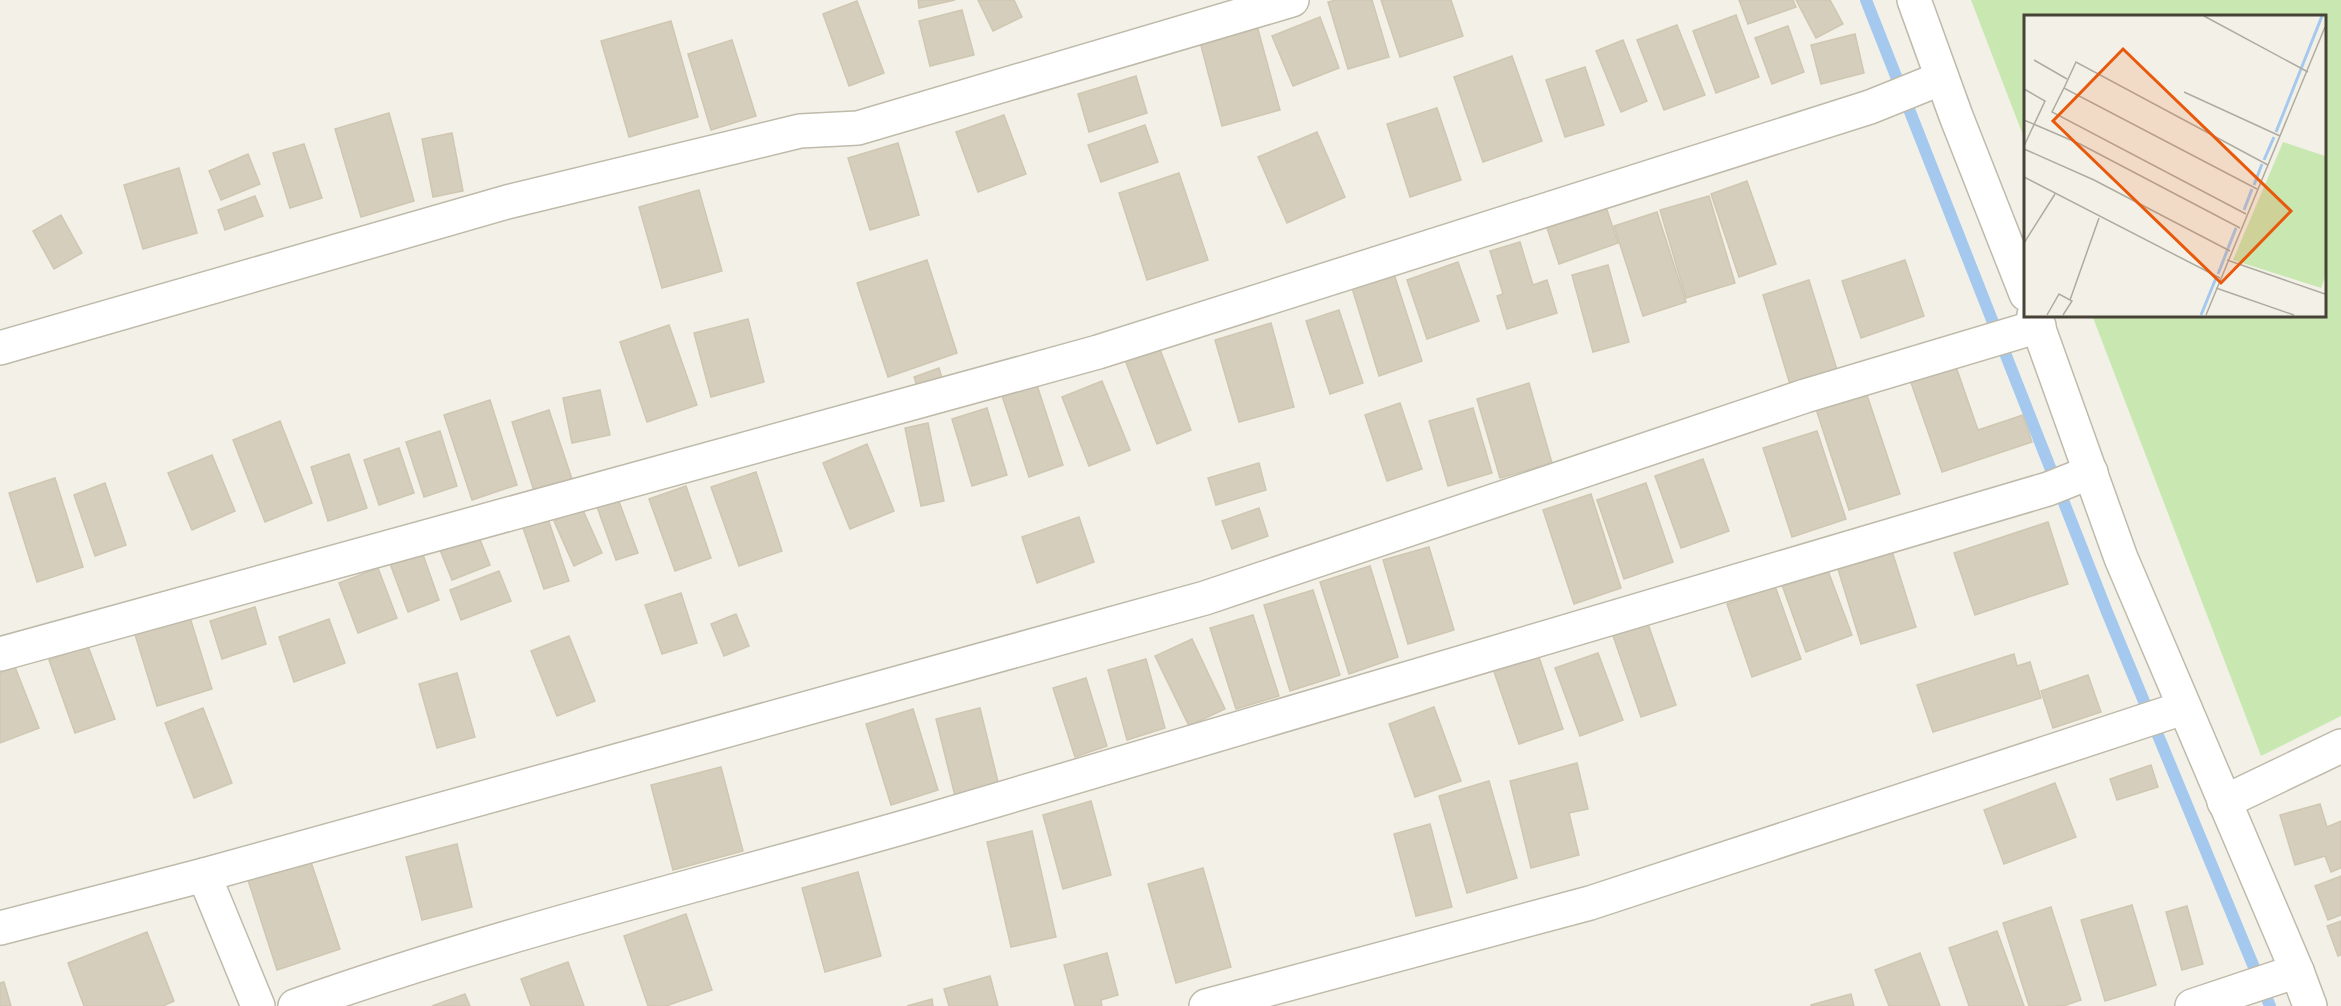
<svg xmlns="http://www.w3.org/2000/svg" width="2341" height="1006" font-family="'Exo 2',sans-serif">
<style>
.green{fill:#c9e7b1}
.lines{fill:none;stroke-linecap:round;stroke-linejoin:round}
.stream{stroke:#a5c9ee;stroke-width:12}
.building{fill:#d5cebd;stroke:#cfc7b1;stroke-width:1.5}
.minor-casing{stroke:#bfbaaa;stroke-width:36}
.minor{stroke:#fff;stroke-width:33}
.inset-river{fill:none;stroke:#a5c9ee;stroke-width:3}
.inset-road{fill:none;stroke:#aeaba0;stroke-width:1.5}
.view{fill:#e8590c;fill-opacity:0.15;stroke:#e8590c;stroke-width:3}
.inset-edge{fill:none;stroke:#464236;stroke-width:3}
</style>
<rect width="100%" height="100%" fill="#f3f1e7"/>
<polygon class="green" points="1971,0 2341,0 2341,716 2261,756 2092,315 2324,315 2324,16 2026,16 2026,143"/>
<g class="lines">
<polyline class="stream" points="1866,0 2107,612 2270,1006"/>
</g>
<g class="building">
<polygon points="918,0 955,0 919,8"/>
<polygon points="978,0 1014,0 1022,17 993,31"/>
<polygon points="1336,0 1372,0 1389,57 1348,69 1328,2"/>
<polygon points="1381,0 1451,0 1463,36 1400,57"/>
<polygon points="1739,0 1793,0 1796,7 1748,24"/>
<polygon points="1796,0 1830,0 1843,24 1816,38"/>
<polygon points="857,1 884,73 849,86 823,14"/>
<polygon points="962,10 974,55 930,66 919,21"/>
<polygon points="1736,15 1759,77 1716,93 1693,31"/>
<polygon points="1320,17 1339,68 1293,86 1272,36"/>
<polygon points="671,21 698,117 629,137 601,41"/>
<polygon points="1256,22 1280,110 1222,126 1199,38"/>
<polygon points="1677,25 1705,95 1664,110 1637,40"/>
<polygon points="1788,26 1804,72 1772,84 1755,38"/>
<polygon points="1855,34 1864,73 1821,84 1811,45"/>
<polygon points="732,40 756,116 711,130 688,54"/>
<polygon points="1623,40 1647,101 1621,112 1596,51"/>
<polygon points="1512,56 1542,141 1483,162 1454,77"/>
<polygon points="1585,67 1604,125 1565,137 1546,80"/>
<polygon points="1136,76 1147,113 1089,132 1078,94"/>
<polygon points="1437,108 1461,180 1410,197 1387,124"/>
<polygon points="389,113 414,201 361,217 335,129"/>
<polygon points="1004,115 1026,174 978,192 956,132"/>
<polygon points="1145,125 1158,162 1101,182 1088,145"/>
<polygon points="1317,132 1345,197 1287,223 1258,157"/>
<polygon points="452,133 463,191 433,197 422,139"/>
<polygon points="898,143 919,215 870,230 848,158"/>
<polygon points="304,144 322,198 290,208 273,153"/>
<polygon points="248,154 260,184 221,200 209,171"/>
<polygon points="179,168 197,233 143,249 124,185"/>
<polygon points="1179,173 1208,260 1147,280 1119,193"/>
<polygon points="1747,181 1776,264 1739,277 1711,194"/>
<polygon points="699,190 722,271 662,288 639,207"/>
<polygon points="255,196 263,216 225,230 218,210"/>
<polygon points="1709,196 1735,283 1686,298 1660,210"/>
<polygon points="1605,204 1618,243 1559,264 1546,225"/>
<polygon points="1657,212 1686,302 1643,316 1614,226"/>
<polygon points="61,215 82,253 54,269 33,231"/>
<polygon points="1520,242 1533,285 1547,280 1557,313 1507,329 1497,296 1503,294 1490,251"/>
<polygon points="927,260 957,353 888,377 857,283"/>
<polygon points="1905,260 1924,316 1861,338 1842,281"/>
<polygon points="1458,262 1479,321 1427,339 1407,280"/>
<polygon points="1608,265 1629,342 1593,352 1572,275"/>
<polygon points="1394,274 1422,361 1379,376 1352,288"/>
<polygon points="1809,280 1839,376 1792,391 1763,295"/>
<polygon points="1339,310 1363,383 1330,394 1306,321"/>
<polygon points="748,319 764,382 711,397 694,333"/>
<polygon points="1271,323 1294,407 1239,422 1215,340"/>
<polygon points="669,325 697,405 647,422 620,342"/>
<polygon points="1159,347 1191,430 1157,444 1125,360"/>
<polygon points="1954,361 1978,430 2023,415 2032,442 1942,472 1909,377"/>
<polygon points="939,368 944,385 919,393 914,377"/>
<polygon points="1102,381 1130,450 1089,466 1062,397"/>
<polygon points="1529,383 1552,463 1500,478 1477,399"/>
<polygon points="1037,385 1063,465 1029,477 1002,396"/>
<polygon points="1864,386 1900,494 1849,510 1814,403"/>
<polygon points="600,390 610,435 572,443 563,398"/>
<polygon points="490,400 517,485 472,500 444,415"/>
<polygon points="1400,403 1422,469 1387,481 1365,415"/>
<polygon points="987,408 1007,475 972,486 952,419"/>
<polygon points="1473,408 1492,473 1448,486 1429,421"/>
<polygon points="549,410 572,479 534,491 512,422"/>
<polygon points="280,421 312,503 265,522 233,440"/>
<polygon points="928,423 944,501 921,506 905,428"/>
<polygon points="440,431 457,486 424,497 406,442"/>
<polygon points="1817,431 1846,519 1792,537 1763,448"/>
<polygon points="867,444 894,511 850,529 823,463"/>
<polygon points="399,448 414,493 379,505 364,460"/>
<polygon points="349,454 367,508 328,521 311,467"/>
<polygon points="212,455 235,511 192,530 168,473"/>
<polygon points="1703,459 1729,531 1681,548 1655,476"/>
<polygon points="1259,463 1266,490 1216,505 1208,478"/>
<polygon points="756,472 782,551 739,566 711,487"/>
<polygon points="55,478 83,567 37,582 9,493"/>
<polygon points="105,483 126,545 95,556 74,495"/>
<polygon points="1646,483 1673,562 1624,579 1597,500"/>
<polygon points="686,486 711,558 675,571 649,499"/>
<polygon points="1591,494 1621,588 1574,604 1543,510"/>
<polygon points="617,496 638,553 616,560 596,504"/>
<polygon points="582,508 602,553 574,566 554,521"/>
<polygon points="1259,508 1268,536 1232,549 1222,521"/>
<polygon points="547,516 569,581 544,589 522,525"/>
<polygon points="1079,517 1094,562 1037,583 1022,537"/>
<polygon points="2048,522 2068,584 1975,615 1954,553"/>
<polygon points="476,529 490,565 452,580 438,545"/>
<polygon points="1429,547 1454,630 1408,644 1383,560"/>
<polygon points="1891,548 1916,627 1861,644 1837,566"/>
<polygon points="421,549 439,600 408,612 389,561"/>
<polygon points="1370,566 1398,657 1349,674 1320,582"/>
<polygon points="378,568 397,618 358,633 339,583"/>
<polygon points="1827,568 1852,635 1806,652 1782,585"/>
<polygon points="499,571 511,601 461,620 450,590"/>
<polygon points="1775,586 1801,659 1752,677 1727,604"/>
<polygon points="1313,590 1340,675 1290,691 1264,605"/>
<polygon points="681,593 697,643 662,654 645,605"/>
<polygon points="255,607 266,644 222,659 210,621"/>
<polygon points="188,611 212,689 157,706 133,628"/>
<polygon points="736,614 749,646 724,656 711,624"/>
<polygon points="1253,615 1279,696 1236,709 1210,628"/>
<polygon points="1646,618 1676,705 1641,717 1611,630"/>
<polygon points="329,619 345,663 294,682 279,637"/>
<polygon points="569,636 595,701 557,716 531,651"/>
<polygon points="1192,639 1225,709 1189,726 1155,656"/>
<polygon points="88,646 115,719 75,733 49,660"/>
<polygon points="1537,651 1563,729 1519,744 1492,666"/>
<polygon points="1598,653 1623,720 1580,736 1555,668"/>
<polygon points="2014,654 2017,666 2030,662 2041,698 1933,732 1917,685"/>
<polygon points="1146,659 1165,728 1127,740 1108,670"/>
<polygon points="15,667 39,728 0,743 0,673"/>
<polygon points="457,673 475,737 437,748 419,684"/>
<polygon points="2088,675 2101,712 2053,728 2041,691"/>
<polygon points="1086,678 1107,746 1075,757 1053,688"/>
<polygon points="1434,707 1461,781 1415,797 1389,724"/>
<polygon points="203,708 232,783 194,798 165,723"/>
<polygon points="980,708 999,786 955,796 936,719"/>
<polygon points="913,709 938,790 891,805 866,724"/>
<polygon points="1577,763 1588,809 1569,813 1579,855 1531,868 1510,781"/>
<polygon points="2151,765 2158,787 2117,800 2110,779"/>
<polygon points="721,767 743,851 673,870 651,785"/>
<polygon points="1489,781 1517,878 1467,893 1439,796"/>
<polygon points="2055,783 2076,837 2004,864 1984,810"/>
<polygon points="1091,801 1111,875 1063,889 1043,815"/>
<polygon points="2320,804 2327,827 2341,821 2341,868 2331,872 2325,856 2295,865 2280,815"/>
<polygon points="1430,824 1452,907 1416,916 1394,834"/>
<polygon points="1032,831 1056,937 1011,947 987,842"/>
<polygon points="457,844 472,907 422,920 406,857"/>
<polygon points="309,856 340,949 277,970 247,877"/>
<polygon points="1203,868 1231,967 1176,983 1148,884"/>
<polygon points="858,872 881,956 825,972 802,888"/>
<polygon points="2341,876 2341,915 2328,920 2315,886"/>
<polygon points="2132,905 2156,985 2105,1001 2081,920"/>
<polygon points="2187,906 2203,964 2182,970 2166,912"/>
<polygon points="2051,907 2081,1000 2063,1006 2029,1006 2003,923"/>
<polygon points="686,914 712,990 666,1006 648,1006 624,936"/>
<polygon points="2341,921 2341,955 2338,956 2327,926"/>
<polygon points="1997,931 2024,1006 1969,1006 1949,948"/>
<polygon points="147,932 174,1001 163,1006 84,1006 68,963"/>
<polygon points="1107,953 1118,995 1101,1000 1102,1006 1075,1006 1064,965"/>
<polygon points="1920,953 1940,1006 1889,1006 1875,970"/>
<polygon points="568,962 584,1006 531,1006 521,979"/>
<polygon points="990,976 998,1006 949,1006 944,989"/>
<polygon points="4,982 11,1006 0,1006 0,983"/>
<polygon points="465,994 470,1006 432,1006"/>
<polygon points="1851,994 1854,1006 1812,1006 1811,1005"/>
<polygon points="932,999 933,1006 907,1006"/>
</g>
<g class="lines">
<g class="minor-casing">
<g id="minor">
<polyline points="1914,0 1956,116 2026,294"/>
<polyline points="2034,315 2121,558 2297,971 2310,1006"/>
<polyline points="0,348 507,202 800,131 858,128 1292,0"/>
<polyline points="0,654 1098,352 1870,107 1942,78"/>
<polyline points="2224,802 2341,746"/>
<polyline points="204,875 258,1006"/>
<polyline points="0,928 204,875 1205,598 1805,396 2039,326"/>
<path d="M295 1006C503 932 718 881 929 820 1303 711 1676 601 2048 489L2091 472"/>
<polyline points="1206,1006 1590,903 2174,711 2185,709"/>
<polyline points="2192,1006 2297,971"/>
</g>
</g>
<use href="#minor" class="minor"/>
</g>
<g transform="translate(2024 15)">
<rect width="302" height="302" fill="#f3f1e7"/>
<path d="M259 127 301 141V262L297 273 209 245Z" fill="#c9e7b1"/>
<path class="inset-river" d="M252 117 298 1M240 145 250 122M230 170 238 149M220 195 228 174M194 259 212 213M177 300 192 263"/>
<path class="inset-road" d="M180 1 284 57M10 45 43 64M40 73 52 47 244 150M0 74 21 86 0 131M160 77 256 121M0 105 56 129 216 213M0 134 70 165 206 236M0 162 196 263M222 199 28 97 40 73 233 174M0 238V228L31 179M203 245 301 279M192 273 270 300M46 285 75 203M23 300 35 279 48 286 39 300M182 300 301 12"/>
<path class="view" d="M99 34 267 196 197 268 29 106Z"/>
<rect width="302" height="302" class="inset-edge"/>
</g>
</svg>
